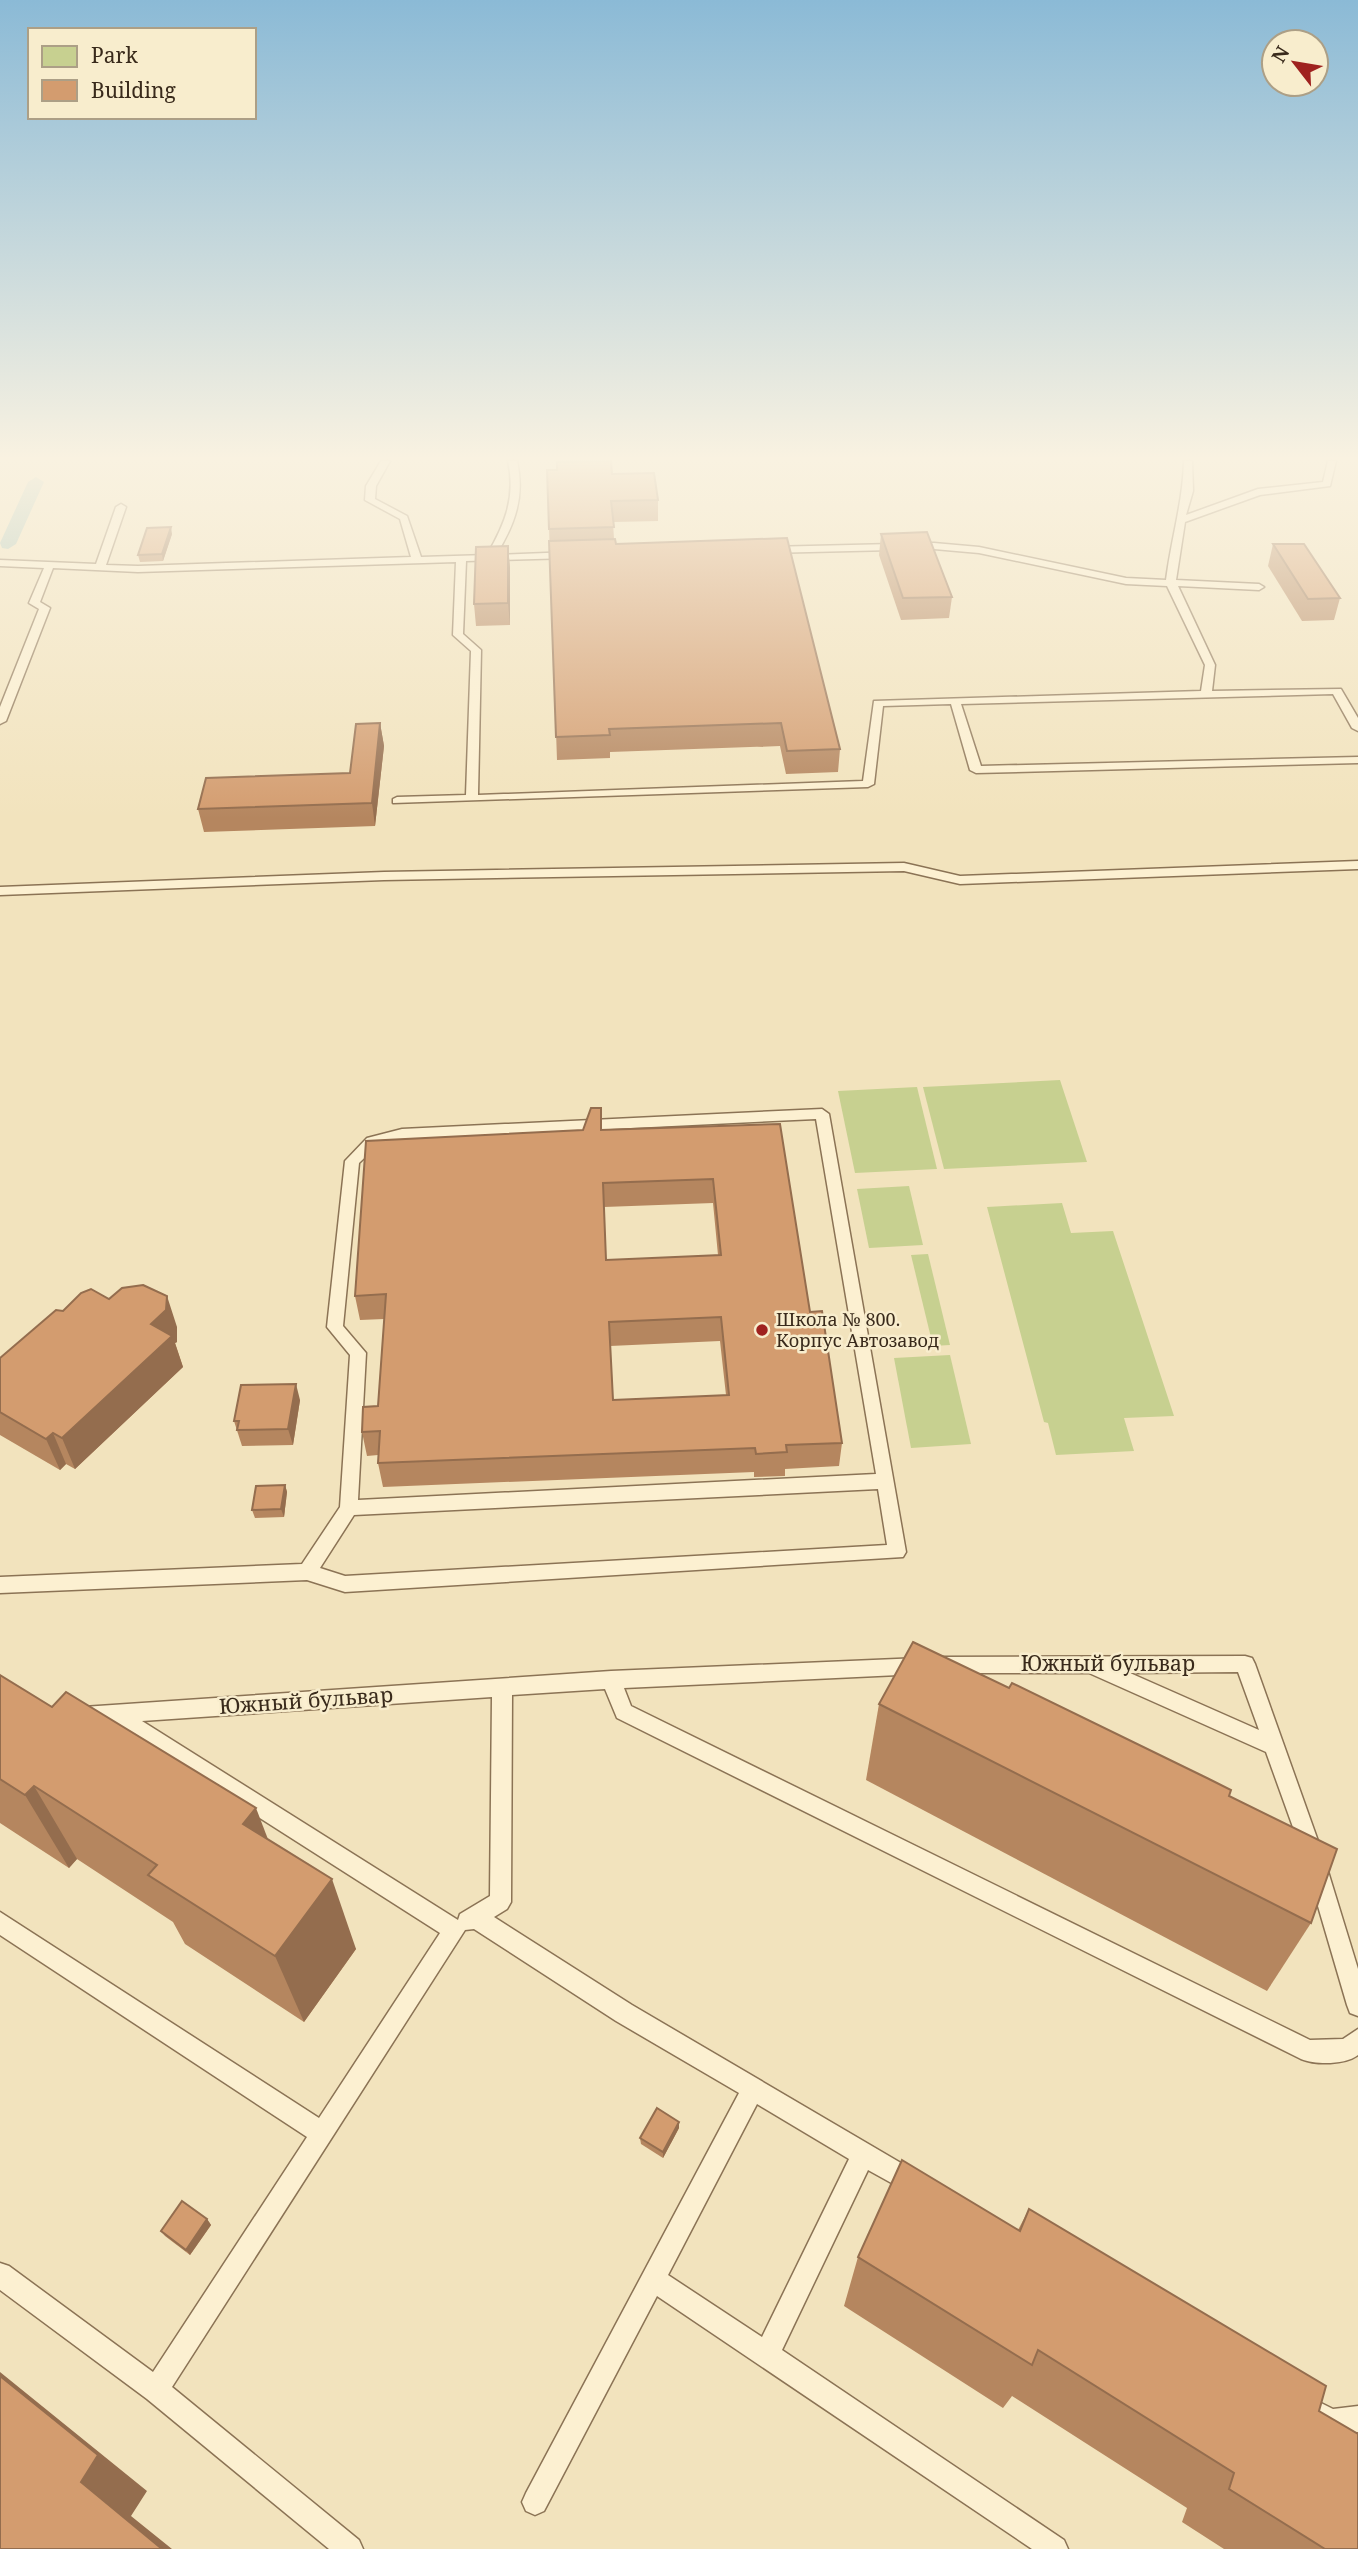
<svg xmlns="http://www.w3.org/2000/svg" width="1358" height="2549" font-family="'Noto Serif',serif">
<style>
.green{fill:#c7d090}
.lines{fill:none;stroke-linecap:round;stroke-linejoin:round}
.canal{fill:#a1c2ba;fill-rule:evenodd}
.service-casing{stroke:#8b7355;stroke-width:3}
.service{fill:#fcf0d1;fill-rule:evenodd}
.wall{fill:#b5865f;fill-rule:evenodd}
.shaded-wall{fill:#946d4e}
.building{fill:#d39c6f;stroke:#946d4e;stroke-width:2;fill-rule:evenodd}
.poi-dot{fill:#9f221f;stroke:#f8edcd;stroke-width:2.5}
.labels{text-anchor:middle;stroke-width:5;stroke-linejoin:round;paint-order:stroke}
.poi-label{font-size:18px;fill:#392a1b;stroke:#f8edcd;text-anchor:start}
.near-street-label{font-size:21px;fill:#392a1b;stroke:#f8edcd}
</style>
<rect width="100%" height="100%" fill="#f2e3bd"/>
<g class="green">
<polygon points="1060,1080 1087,1162 944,1169 923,1087"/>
<polygon points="917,1087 937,1169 855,1173 838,1091"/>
<polygon points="909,1186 923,1245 869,1248 857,1189"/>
<polygon points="1062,1203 1071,1233 1113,1231 1174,1416 1124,1418 1134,1451 1056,1455 1048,1423 1044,1422 987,1207"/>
<polygon points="928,1254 950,1345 933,1346 911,1255"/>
<polygon points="950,1355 971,1444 911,1448 894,1358"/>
</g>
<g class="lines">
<polygon class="canal" points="36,477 44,482 16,544 8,549 2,548 0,543 28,482"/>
<g class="service-casing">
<g id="service">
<path d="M381 461H390L376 486 375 499 407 516 421 557 487 555C505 524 516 497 508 461H517C525 497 515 524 496 555L571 552 576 555 571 558 466 561 463 634 481 650 478 795 863 781 874 701 1201 691 1205 665 1167 586 1126 584 979 553 934 549 768 553 763 550 768 547 934 543 979 547 1126 578 1166 580C1171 540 1183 502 1184 461H1192L1193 491 1186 515 1258 489 1323 482 1328 461H1336L1330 486 1260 495 1185 522 1176 580 1259 584 1264 587 1259 590 1178 586 1215 665 1212 691 1341 689 1358 718V731L1352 728 1333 694 961 704 981 766 1358 757V763L976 773 970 770 951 704 883 706 874 784 868 787 393 803V799L397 797 466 795 471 651 453 635 456 562 138 572 53 568 40 602 50 608 6 721 0 724V707L39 609 29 603 44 568 0 566V560L96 564 116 507 121 504 126 507 106 565 138 566 411 557 400 519 365 500 366 486Z"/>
<polygon points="1358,861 1358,869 960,884 904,871 384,880 0,895 0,887 384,872 904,863 960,876"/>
<path d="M822 1109 829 1114 906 1552 903 1557 345 1592 307 1580 0 1593V1577L302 1564 340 1507 350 1355 327 1327 345 1161 367 1138 402 1129ZM816 1119 876 1474 358 1500 366 1353 343 1326 359 1163 377 1146 402 1139ZM878 1489 887 1545 345 1576 320 1568 354 1515Z"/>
<path d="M1245 1656 1252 1658 1255 1664 1323 1855 1358 1969V2016L1350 2013 1347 2005 1303 1855 1266 1752 1089 1673H942L935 1671 932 1665 935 1659 942 1657ZM1238 1672 1259 1730 1130 1673Z"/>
<path d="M920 1658 927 1660 930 1666 927 1672 920 1674 624 1688 631 1706 1310 2040 1343 2039 1358 2029V2055C1345 2065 1316 2065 1301 2059L617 1718 605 1689 512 1695 511 1902 507 1909 494 1917 632 2005 923 2176 927 2184 923 2192 915 2196 868 2170 782 2350 1064 2540 1068 2549H1032L657 2296 544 2511 535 2515 526 2511 522 2502 526 2493 739 2093 616 2021 474 1929 465 1930 172 2387 359 2540 363 2549H329L147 2399 0 2290V2263L9 2266 153 2372 307 2137 0 1935V1912L319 2118 440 1933 111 1723 83 1725 76 1722 73 1716 76 1710 83 1707 611 1671ZM492 1697 490 1896 460 1914 458 1920 142 1721ZM757 2104 849 2159 762 2337 668 2275Z"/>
<polygon points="1317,2401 1333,2409 1358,2406 1358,2432 1331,2435 1308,2423 1304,2414 1308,2405"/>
</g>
</g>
<use href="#service" class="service"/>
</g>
<g class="wall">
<polygon points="547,470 612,474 658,500 658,521 613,522 614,539 616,544 840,749 838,772 786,774 780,746 610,752 610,758 557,760"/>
<polygon points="172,534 163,561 140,562 138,555"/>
<polygon points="881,534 952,597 949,618 901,620 879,555"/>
<polygon points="1273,544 1340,598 1334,620 1302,621 1268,566"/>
<polygon points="508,546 510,568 510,625 476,626 474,604"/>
<polygon points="380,723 384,746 375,826 204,832 198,809 350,773"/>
<path d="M601 1108 602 1130 780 1124 810 1312 842 1443 839 1466 785 1469V1476L754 1477V1472L383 1487 378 1463V1455L367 1456 362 1432 378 1406 384 1319 360 1320 355 1296 583 1130ZM713 1203 718 1255 606 1260 604 1207ZM720 1341 726 1395 613 1400 610 1346Z"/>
<polygon points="109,1299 177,1327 177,1342 175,1343 183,1367 75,1469 66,1464 60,1470 0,1435 0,1358 63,1311"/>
<polygon points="300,1400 293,1445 242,1446 234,1421"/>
<polygon points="285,1485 287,1492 284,1517 255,1518 252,1510"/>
<polygon points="0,1675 268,1840 356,1949 304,2022 185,1944 173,1922 77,1859 69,1868 0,1823"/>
<polygon points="879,1704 1229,1796 1311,1923 1267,1991 866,1780"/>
<polygon points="679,2128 663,2158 641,2144 640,2138"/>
<polygon points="1029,2209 1319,2411 1358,2549 1224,2549 1182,2522 1187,2508 1012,2396 1003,2408 844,2306 858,2257 1018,2230"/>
<polygon points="207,2219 211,2225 190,2255 165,2236 161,2231"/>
</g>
<g class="shaded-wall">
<polygon points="171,527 172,534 163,561 162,554"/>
<polygon points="508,546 510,568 510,625 508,603"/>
<polygon points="380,723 384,746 375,826 372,803"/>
<polygon points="167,1296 177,1327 177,1342 175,1343 183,1367 75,1469 62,1438"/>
<polygon points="296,1384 300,1400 293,1445 288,1429"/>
<polygon points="53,1433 66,1464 60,1470 46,1439"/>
<polygon points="285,1485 287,1492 284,1517 281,1509"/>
<polygon points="34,1786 77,1859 69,1868 25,1795"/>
<polygon points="256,1808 284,1881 243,1824"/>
<polygon points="332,1879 356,1949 304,2022 275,1956"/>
<polygon points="679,2122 679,2128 663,2158 663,2152"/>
<polygon points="207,2219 211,2225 190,2255 186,2250"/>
<polygon points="0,2372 147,2491 131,2516 172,2549 162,2549 81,2482 0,2376"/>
</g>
<g class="building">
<polygon points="611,461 612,474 654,473 658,500 611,501 614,527 549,529 547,470 557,470 557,462"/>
<polygon points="171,527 162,554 138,555 147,528"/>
<polygon points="927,532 952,597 903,598 881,534"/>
<polygon points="787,538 840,749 787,751 781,723 609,729 610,735 556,737 549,541 615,539 616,544"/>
<polygon points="1273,544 1304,544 1340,598 1308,599"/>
<polygon points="508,546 508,603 474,604 476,547"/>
<polygon points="380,723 372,803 198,809 206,778 350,773 356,724"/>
<path d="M591 1108H601V1130L780 1124 810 1312 822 1311 842 1443 786 1445 787 1452 756 1454 755 1448 378 1463 380 1431 362 1432 363 1407 378 1406 386 1294 355 1296 366 1141 583 1130ZM713 1179 721 1255 606 1260 603 1183ZM721 1317 729 1395 613 1400 609 1322Z"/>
<polygon points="143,1285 167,1296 166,1310 151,1324 172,1336 62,1438 53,1433 46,1439 0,1412 0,1358 56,1310 63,1311 81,1293 91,1289 109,1299 122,1288"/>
<polygon points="296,1384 288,1429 237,1430 239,1421 234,1421 241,1385"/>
<polygon points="285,1485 281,1509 252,1510 256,1486"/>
<polygon points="913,1642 1009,1688 1012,1683 1209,1779 1231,1790 1229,1796 1337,1849 1311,1923 879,1704"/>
<polygon points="0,1675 52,1707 66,1692 256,1808 243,1824 332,1879 275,1956 148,1875 157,1865 34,1786 25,1795 0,1779"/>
<polygon points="657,2108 679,2122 663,2152 640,2138"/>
<polygon points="902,2160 1020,2231 1029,2209 1326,2386 1319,2411 1358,2434 1358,2549 1325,2549 1229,2489 1234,2473 1038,2350 1032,2365 858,2257"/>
<polygon points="182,2201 207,2219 186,2250 161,2231"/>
<polygon points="0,2376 98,2455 81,2482 162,2549 0,2549"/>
</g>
<linearGradient id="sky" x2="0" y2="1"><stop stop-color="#8bbad6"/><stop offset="0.56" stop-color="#f9f2e1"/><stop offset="1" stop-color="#f9f2e1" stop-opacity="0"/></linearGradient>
<rect width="1358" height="818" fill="url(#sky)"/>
<circle class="poi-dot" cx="762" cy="1330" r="7"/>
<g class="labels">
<g class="poi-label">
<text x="776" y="1326">Школа № 800.<tspan x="776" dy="21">Корпус Автозавод</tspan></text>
</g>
<g class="near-street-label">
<text x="1108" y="1671">Южный бульвар</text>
<text transform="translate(306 1701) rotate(-4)" y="7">Южный бульвар</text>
</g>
</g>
<rect x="28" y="28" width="228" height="91" fill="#f8edcd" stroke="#ac9f86" stroke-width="2"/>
<rect x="42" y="46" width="35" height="21" fill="#c7d090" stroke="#ac9f86" stroke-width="2"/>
<text x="91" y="63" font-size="21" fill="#392a1b">Park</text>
<rect x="42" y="80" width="35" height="21" fill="#d39c6f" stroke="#ac9f86" stroke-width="2"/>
<text x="91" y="98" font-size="21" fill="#392a1b">Building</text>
<g transform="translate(1295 63) rotate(301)"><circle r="33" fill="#f8edcd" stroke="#ac9f86" stroke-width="2"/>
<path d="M0-5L12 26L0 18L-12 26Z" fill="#9f221f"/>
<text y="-10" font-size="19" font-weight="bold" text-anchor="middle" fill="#392a1b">N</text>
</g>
</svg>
